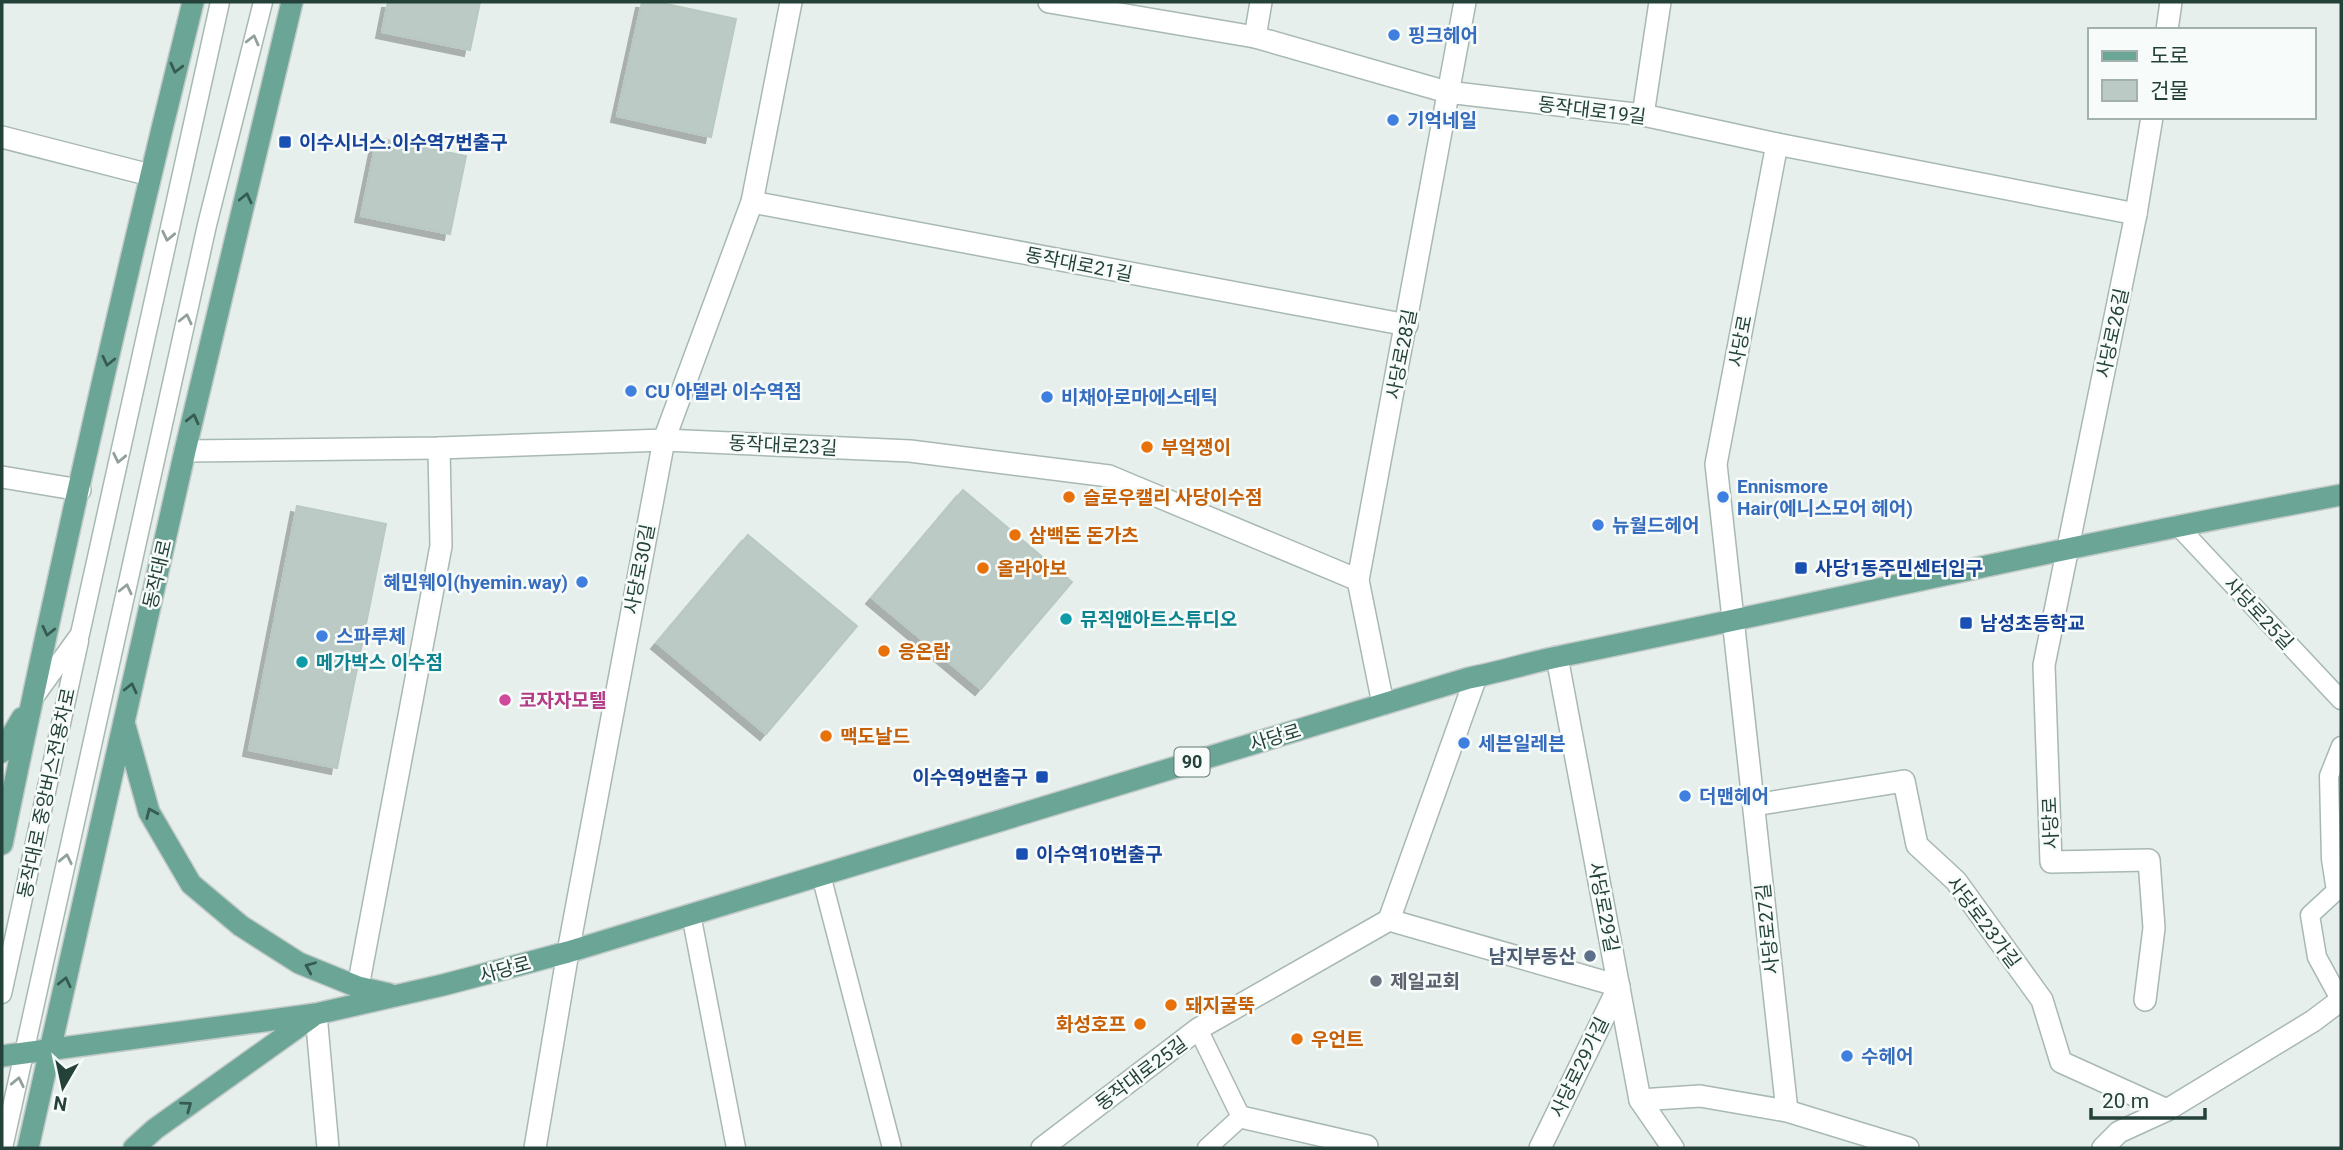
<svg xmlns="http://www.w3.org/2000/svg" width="2343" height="1150" font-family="Roboto,'Noto Sans KR',sans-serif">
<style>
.building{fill:#bbcac4;stroke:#b8c9c2;stroke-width:2;filter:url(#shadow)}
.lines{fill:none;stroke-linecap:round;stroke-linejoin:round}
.service-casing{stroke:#a8b8b2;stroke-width:21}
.minor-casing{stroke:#a8b8b2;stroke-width:24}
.primary-casing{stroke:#c2cac8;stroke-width:24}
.service{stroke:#fff;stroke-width:18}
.minor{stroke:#fff;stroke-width:21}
.primary{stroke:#6aa596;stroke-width:21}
.oneway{stroke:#92a09c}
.oneway2{stroke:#365b51}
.shop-dot{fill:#3f7fe0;stroke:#f7fbf9;stroke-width:2.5}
.transit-dot{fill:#1a4fb4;stroke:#f7fbf9;stroke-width:2.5}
.food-dot{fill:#e8710a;stroke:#f7fbf9;stroke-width:2.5}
.culture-dot{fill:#0f9aa8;stroke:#f7fbf9;stroke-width:2.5}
.hotel-dot{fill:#d1479c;stroke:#f7fbf9;stroke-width:2.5}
.service-dot{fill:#5c6f8a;stroke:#f7fbf9;stroke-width:2.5}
.worship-dot{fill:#6b7280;stroke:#f7fbf9;stroke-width:2.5}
.labels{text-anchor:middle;stroke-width:5;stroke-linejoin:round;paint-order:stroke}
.shield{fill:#f7fbf9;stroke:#637a73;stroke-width:2}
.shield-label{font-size:18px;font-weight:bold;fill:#24423a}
.shop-label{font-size:19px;font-weight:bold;fill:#366cbe;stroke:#f7fbf9;text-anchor:start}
.street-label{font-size:19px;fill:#24423a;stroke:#f7fbf9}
.transit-label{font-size:19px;font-weight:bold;fill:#164399;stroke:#f7fbf9;text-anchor:start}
.food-label{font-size:19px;font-weight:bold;fill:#c56008;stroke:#f7fbf9;text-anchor:start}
.culture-label{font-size:19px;font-weight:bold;fill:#0d838f;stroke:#f7fbf9;text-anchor:start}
.hotel-label{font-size:19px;font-weight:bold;fill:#b23c85;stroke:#f7fbf9;text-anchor:start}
.service-label{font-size:19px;font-weight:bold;fill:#4e5e75;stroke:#f7fbf9;text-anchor:end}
.worship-label{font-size:19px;font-weight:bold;fill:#5b616d;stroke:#f7fbf9;text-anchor:start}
</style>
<defs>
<filter id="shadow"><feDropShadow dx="-6" dy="6" stdDeviation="0" flood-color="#0004"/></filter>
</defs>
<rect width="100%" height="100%" fill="#e6efeb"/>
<g class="building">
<polygon points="388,2 480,2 470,50 382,32"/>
<polygon points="642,2 657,2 736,19 711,137 617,116"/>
<polygon points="377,138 466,156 450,234 361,216"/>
<polygon points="963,490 1072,582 981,689 872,598"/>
<polygon points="297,506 386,524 337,768 249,750"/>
<polygon points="748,535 857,626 766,734 657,643"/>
</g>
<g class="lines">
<g class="service-casing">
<g id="service">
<polyline points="2177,525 2341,700"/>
<polyline points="33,699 80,634 220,2"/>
<polyline points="821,875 892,1148"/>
<polyline points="691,914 736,1148"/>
<polyline points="2,994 79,641"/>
<polyline points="2341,1001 2317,957 2310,915 2336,891 2331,859 2329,776 2341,746"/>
<polyline points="1198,1029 1241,1117 1207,1148"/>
<polyline points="3,1148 207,225 263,2"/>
</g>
</g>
<g class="minor-casing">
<g id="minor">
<polyline points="1049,2 1255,37 1447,92 1643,115 1777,144 2136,214"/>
<polyline points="2167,30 2171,2"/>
<polyline points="1255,37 1261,2"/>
<polyline points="1643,115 1660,2"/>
<polyline points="2,137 150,175"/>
<polyline points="1777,144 1716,464 1787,1111"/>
<polyline points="752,202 1407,325"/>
<polyline points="185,451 439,448 664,440 910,451 1109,476 1358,580"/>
<polyline points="2,477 80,490"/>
<polyline points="1557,657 1640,1100 1673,1148"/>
<polyline points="1383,704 1358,580 1465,2"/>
<polyline points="1754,805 1904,781 1917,845 1956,881 2042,1000 2061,1062 2167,1110"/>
<polyline points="1389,920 1476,677"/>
<polyline points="358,987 441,546 439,448"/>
<polyline points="2145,1000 2154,928 2149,860 2051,862 2044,665 2136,214 2152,117"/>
<polyline points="316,1014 328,1148"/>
<polyline points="1640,1100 1700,1096 1787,1111 1908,1148"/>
<polyline points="1241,1117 1367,1146"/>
<polyline points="535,1148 568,952 664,440 752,202 791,2"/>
<polyline points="1042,1148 1198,1029 1389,920 1619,986 1540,1148"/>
<polyline points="2103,1148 2119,1132 2167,1110 2313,1021 2341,1000"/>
</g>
</g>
<g class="primary-casing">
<g id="primary">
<polyline points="125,726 149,812 191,884 241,926 299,963 358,987 389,994"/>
<polyline points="2,752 22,718"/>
<path d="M2 844C60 563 124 281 193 2"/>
<path d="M2 1056 316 1014 443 985 568 952 1469 678C1500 672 1531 662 1562 656 1822 603 2080 543 2341 495"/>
<polyline points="28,1148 185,451 292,2"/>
<polyline points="134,1148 155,1129 312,1017"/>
</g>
</g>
<use href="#service" class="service"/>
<use href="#minor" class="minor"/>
<use href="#primary" class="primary"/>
</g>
<defs><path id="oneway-chevron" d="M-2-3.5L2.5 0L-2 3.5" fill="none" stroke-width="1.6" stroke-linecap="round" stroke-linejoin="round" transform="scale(1.75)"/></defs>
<g class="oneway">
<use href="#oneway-chevron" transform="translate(253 40) rotate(-76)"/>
<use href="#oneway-chevron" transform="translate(168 236) rotate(102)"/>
<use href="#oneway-chevron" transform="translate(186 319) rotate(-77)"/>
<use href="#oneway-chevron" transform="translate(119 458) rotate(102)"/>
<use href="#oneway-chevron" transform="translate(126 589) rotate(-77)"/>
<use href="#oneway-chevron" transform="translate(66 859) rotate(-78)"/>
<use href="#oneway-chevron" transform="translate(18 1082) rotate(-78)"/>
</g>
<g class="oneway2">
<use href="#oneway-chevron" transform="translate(176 68) rotate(104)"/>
<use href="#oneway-chevron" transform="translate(246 198) rotate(-77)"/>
<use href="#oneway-chevron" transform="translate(108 361) rotate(103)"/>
<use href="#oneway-chevron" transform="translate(193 419) rotate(-76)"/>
<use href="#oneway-chevron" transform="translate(48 631) rotate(103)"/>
<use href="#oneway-chevron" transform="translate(131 688) rotate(-77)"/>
<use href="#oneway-chevron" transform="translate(151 813) rotate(-114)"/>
<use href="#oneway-chevron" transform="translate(310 967) rotate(-157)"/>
<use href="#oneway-chevron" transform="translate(65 982) rotate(-77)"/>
<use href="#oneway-chevron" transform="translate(187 1106) rotate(-36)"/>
</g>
<g class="shop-dot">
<circle cx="1394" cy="35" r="7"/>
<circle cx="1393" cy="120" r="7"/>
<circle cx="631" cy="391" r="7"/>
<circle cx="1047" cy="397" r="7"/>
<circle cx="1723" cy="497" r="7"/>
<circle cx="1598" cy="525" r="7"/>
<circle cx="582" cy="582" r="7"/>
<circle cx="322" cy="636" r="7"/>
<circle cx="1464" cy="743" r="7"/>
<circle cx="1685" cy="796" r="7"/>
<circle cx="1847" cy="1056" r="7"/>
</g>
<g class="transit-dot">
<rect x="278" y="135" width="14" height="14" rx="3.5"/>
<rect x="1794" y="561" width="14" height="14" rx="3.5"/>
<rect x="1959" y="616" width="14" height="14" rx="3.5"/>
<rect x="1035" y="770" width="14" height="14" rx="3.5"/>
<rect x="1015" y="847" width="14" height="14" rx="3.5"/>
</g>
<g class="food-dot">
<circle cx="1147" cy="447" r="7"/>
<circle cx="1069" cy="497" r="7"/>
<circle cx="1015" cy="535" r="7"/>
<circle cx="983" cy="568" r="7"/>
<circle cx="884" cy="651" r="7"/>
<circle cx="826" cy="736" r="7"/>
<circle cx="1171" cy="1005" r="7"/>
<circle cx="1140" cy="1024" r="7"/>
<circle cx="1297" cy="1039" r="7"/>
</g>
<g class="culture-dot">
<circle cx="1066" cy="619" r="7"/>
<circle cx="302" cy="662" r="7"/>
</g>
<circle class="hotel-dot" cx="505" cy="700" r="7"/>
<circle class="service-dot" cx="1590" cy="956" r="7"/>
<circle class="worship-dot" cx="1376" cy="981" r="7"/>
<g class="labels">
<rect class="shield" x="1174.5" y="747.5" width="35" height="29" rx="5"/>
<g class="shield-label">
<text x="1192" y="768">90</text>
</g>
<g class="shop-label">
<text x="1408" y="42">핑크헤어</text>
<text x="1407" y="127">기억네일</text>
<text x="645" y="398">CU 아델라 이수역점</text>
<text x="1061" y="404">비채아로마에스테틱</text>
<text x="1737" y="493">Ennismore<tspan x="1737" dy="22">Hair(에니스모어 헤어)</tspan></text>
<text x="1612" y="532">뉴월드헤어</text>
<text x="568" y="589" text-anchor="end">혜민웨이(hyemin.way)</text>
<text x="336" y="643">스파루체</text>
<text x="1478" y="750">세븐일레븐</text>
<text x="1699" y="803">더맨헤어</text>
<text x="1861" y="1063">수헤어</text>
</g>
<g class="street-label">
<text transform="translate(1592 110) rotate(7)" y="7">동작대로19길</text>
<text transform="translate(1079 264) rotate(11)" y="7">동작대로21길</text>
<text transform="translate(2112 333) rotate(-78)" y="7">사당로26길</text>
<text transform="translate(1740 341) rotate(-79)" y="7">사당로</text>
<text transform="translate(1401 354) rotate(-79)" y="7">사당로28길</text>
<text transform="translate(783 445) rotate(3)" y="7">동작대로23길</text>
<text transform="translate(639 569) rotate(-79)" y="7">사당로30길</text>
<text transform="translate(157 574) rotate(-77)" y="7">동작대로</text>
<text transform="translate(2259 613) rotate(47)" y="7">사당로25길</text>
<text transform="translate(1275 737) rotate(-17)" y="7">사당로</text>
<text transform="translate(46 793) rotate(-78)" y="7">동작대로 중앙버스전용차로</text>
<text transform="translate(2050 823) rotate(-92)" y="7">사당로</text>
<text transform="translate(1604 907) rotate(79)" y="7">사당로29길</text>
<text transform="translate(1984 922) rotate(53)" y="7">사당로23가길</text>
<text transform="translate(1767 929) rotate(-96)" y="7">사당로27길</text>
<text transform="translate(505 969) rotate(-15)" y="7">사당로</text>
<text transform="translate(1579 1067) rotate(-64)" y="7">사당로29가길</text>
<text transform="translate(1141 1073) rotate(-37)" y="7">동작대로25길</text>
</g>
<g class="transit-label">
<text x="299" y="149">이수시너스.이수역7번출구</text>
<text x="1815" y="575">사당1동주민센터입구</text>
<text x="1980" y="630">남성초등학교</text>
<text x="1028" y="784" text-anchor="end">이수역9번출구</text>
<text x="1036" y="861">이수역10번출구</text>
</g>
<g class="food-label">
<text x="1161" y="454">부엌쟁이</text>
<text x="1083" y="504">슬로우캘리 사당이수점</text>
<text x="1029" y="542">삼백돈 돈가츠</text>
<text x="997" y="575">올라아보</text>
<text x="898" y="658">응온람</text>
<text x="840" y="743">맥도날드</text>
<text x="1185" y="1012">돼지굴뚝</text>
<text x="1126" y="1031" text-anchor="end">화성호프</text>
<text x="1311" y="1046">우언트</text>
</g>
<g class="culture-label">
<text x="1080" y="626">뮤직앤아트스튜디오</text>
<text x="316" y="669">메가박스 이수점</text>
</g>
<g class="hotel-label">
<text x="519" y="707">코자자모텔</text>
</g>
<g class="service-label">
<text x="1576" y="963">남지부동산</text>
</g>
<g class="worship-label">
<text x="1390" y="988">제일교회</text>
</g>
</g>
<rect width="2343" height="1150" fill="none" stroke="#24423a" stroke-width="7"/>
<rect x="2088" y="28" width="228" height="91" fill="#f7fbf9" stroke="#a3b1ad" stroke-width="2"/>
<rect x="2102" y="51" width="35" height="10" fill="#6aa596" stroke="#a3b1ad" stroke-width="2"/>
<text x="2150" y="63" font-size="21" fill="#24423a">도로</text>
<rect x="2102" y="80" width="35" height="21" fill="#bbcac4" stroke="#a3b1ad" stroke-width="2"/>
<text x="2150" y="98" font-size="21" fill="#24423a">건물</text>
<g transform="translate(63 1087) rotate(189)" stroke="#f7fbf9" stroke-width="5" paint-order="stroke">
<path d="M0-5L12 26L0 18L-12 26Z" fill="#24423a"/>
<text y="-10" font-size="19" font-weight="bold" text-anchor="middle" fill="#24423a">N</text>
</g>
<path d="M2091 1108v10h114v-10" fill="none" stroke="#24423a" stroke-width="3.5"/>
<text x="2102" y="1108" font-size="21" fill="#24423a" stroke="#f7fbf9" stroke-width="5" paint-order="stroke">20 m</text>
</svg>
